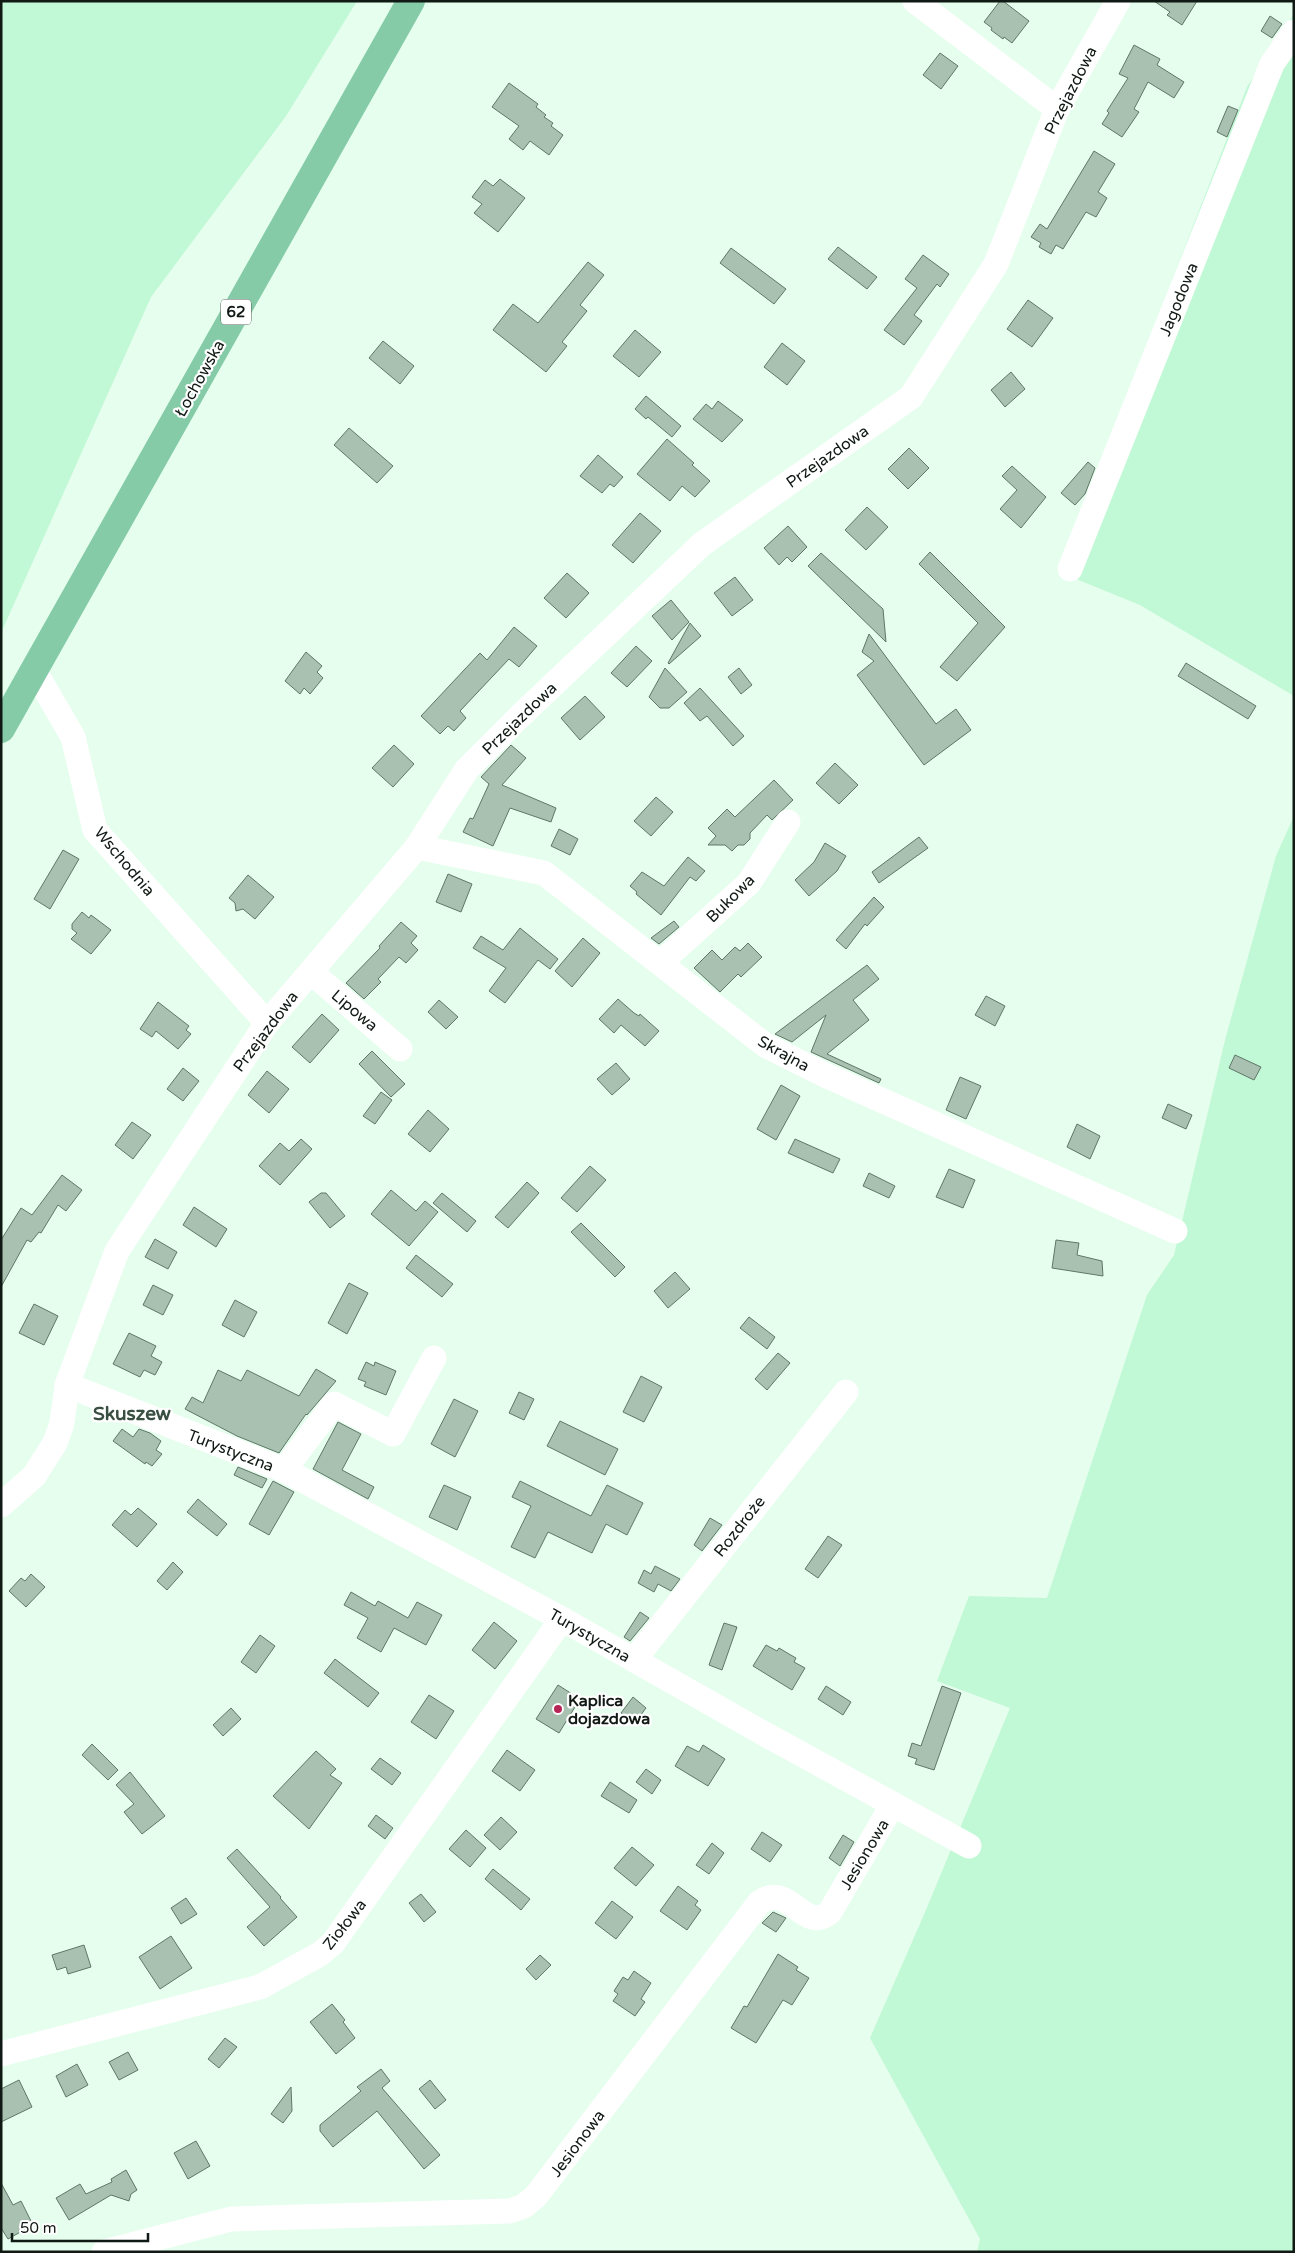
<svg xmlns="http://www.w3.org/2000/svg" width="1295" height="2253" font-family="'Varela Round',sans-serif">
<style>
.green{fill:#c1f8d5}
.building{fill:#a8c1b1;stroke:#607768}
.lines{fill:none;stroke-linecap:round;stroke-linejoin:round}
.minor{stroke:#fff;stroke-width:25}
.major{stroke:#85cba8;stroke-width:28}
.poi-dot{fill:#b52656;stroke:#fff;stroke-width:2}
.labels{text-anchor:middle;stroke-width:4.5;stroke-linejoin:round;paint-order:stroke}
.shield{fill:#fff;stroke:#585e5a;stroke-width:1}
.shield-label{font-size:15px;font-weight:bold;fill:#101914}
.street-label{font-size:16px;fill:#101914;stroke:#fff}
.poi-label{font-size:16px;font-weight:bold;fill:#101914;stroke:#fff;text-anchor:start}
.quarter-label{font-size:19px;font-weight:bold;fill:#394f41;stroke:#fff}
</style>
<rect width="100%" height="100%" fill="#e5feed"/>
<g class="green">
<polygon points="1,1 357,1 286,116 151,297 1,633"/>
<polygon points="1294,14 1294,696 1140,605 1059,572 1247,87"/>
<polygon points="1294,816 1294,2252 977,2252 980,2239 870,2038 923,1917 1010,1708 937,1681 969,1596 1047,1598 1147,1295 1174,1255 1225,1040 1276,856"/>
</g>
<g class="building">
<polygon points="1000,1 1003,1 1029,21 1012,43 1004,37 1003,39 991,30 992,28 984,22"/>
<polygon points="1154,1 1197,1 1182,25 1167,15 1170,12"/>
<polygon points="1270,16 1282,24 1272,38 1261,31"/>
<polygon points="1134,45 1160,59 1157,65 1184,82 1174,98 1148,82 1134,109 1139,112 1122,137 1102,124 1109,113 1107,111 1128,78 1119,74"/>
<polygon points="940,53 958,66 941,89 923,75"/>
<polygon points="509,83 538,104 536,107 546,115 544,117 553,123 551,126 563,135 549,155 530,141 523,150 509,139 519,126 492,107"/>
<polygon points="1228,106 1238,110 1227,137 1217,132"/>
<polygon points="1094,151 1115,164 1098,192 1107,198 1096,217 1086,212 1063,249 1056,245 1051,254 1039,247 1041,243 1031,237 1040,224 1047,229"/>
<polygon points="500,179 525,198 498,232 474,213 482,204 472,197 485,180 493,186"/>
<polygon points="838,247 877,277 867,289 828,259"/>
<polygon points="731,248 786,289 774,304 720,263"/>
<polygon points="923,255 949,274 940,287 937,284 914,315 922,321 904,345 884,330 917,288 905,279"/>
<polygon points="588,262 604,275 580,305 587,311 562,342 567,346 546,372 493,330 513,304 538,323"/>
<polygon points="1028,300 1053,318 1032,347 1007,329"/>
<polygon points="635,330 661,352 639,377 613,356"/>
<polygon points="383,341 414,366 400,384 369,358"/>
<polygon points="782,343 805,361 787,385 764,367"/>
<polygon points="1011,372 1025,389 1005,407 991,390"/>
<polygon points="646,396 681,426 672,437 648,417 646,419 635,409"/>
<polygon points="718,401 743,420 722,442 693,419 706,404 712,409"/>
<polygon points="349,428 393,466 377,483 334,445"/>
<polygon points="667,439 694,463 692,465 710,481 695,497 682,486 670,501 637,474"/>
<polygon points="909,448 929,468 908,489 888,469"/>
<polygon points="598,455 623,477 614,487 610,484 602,493 580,476"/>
<polygon points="1088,462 1095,468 1085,494 1075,505 1061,493"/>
<polygon points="1012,466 1046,497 1021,528 1000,509 1017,490 1002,476"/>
<polygon points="867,507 888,527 866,550 845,530"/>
<polygon points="640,513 661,531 633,563 612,545"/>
<polygon points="788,526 807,547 792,562 787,557 779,565 764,548"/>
<polygon points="930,552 1005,627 957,681 940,667 978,623 919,564"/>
<polygon points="821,553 883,609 886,642 808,566"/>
<polygon points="567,573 589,593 566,618 544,598"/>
<polygon points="735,577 753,600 732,616 714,593"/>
<polygon points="671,600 689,622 672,640 652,616"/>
<polygon points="690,623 701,636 669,664 668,663"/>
<polygon points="514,627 537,646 519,667 509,659 460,711 466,718 454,731 448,726 440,734 421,716 480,653 487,660"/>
<polygon points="869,634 936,724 956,709 971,730 924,765 857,675 874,661 862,652"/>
<polygon points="636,646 652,661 627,687 611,673"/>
<polygon points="306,652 322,666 317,672 323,678 310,694 304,688 300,694 285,681"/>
<polygon points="1186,663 1256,706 1248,719 1178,676"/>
<polygon points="665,668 687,692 669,708 660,708 649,697"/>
<polygon points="739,668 752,685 741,694 728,677"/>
<polygon points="700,688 744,736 733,746 707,716 700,721 684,703"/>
<polygon points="585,696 605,717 580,740 561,718"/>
<polygon points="394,745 414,764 393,787 372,768"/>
<polygon points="511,745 526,758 502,785 556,808 551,822 510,808 493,846 463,832 470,818 473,819 489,784 481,777"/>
<polygon points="835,763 858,785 839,804 816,783"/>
<polygon points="774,780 793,800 772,820 767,815 750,833 750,839 744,845 738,845 732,851 725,845 708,845 716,836 708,828 727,809 735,817"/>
<polygon points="656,797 673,812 651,836 634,821"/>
<polygon points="559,829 578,839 570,855 551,846"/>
<polygon points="919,837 928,848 879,883 872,872"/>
<polygon points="825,843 846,856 837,871 809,896 795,880 814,862"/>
<polygon points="63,850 79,859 50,909 34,899"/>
<polygon points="688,857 705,871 696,881 690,877 661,915 636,894 637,892 630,886 642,872 664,886"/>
<polygon points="448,874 472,884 461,912 436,902"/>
<polygon points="248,875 274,897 255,919 243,909 236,911 235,903 229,898"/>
<polygon points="874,897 884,907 867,926 865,924 846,949 836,940"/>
<polygon points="82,912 89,918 91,915 111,930 91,954 71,939 77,933 72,929 72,924"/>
<polygon points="674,921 679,927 659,944 651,938"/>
<polygon points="401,922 417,936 411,943 418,950 406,963 399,957 378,979 381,982 364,999 346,983 380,948 379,946"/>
<polygon points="520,928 558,959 550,969 538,960 505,1003 489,991 506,968 473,948 481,936 503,950"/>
<polygon points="583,938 600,953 572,987 555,971"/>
<polygon points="748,943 762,957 741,977 738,974 720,992 694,968 712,950 722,960 735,947 740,951"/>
<polygon points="867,965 879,979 853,1000 869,1020 827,1054 881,1079 879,1083 811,1052 826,1015 792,1042 775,1034"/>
<polygon points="986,996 1005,1006 995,1026 975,1015"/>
<polygon points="618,999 634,1013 639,1016 640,1014 659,1031 645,1046 621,1025 614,1033 599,1019"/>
<polygon points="439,1000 458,1017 446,1029 428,1012"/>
<polygon points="158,1002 189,1026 186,1030 191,1034 178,1049 156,1031 152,1037 140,1029"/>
<polygon points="322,1014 339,1030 310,1063 292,1047"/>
<polygon points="372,1051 405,1084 391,1097 359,1064"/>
<polygon points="1235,1055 1261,1067 1254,1080 1229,1068"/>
<polygon points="616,1063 630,1079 612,1095 597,1079"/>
<polygon points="183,1068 199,1081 183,1101 167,1089"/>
<polygon points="267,1071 289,1089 269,1113 248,1095"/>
<polygon points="960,1077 981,1086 966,1119 946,1110"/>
<polygon points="781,1085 800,1096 776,1140 757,1129"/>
<polygon points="381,1092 392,1100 375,1124 363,1116"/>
<polygon points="1168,1104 1192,1115 1186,1129 1162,1118"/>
<polygon points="428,1110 449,1129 430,1152 408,1134"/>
<polygon points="132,1122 151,1135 133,1159 115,1145"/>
<polygon points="1077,1124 1100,1136 1090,1159 1067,1147"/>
<polygon points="301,1139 312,1149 280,1185 259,1166 280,1143 289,1151"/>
<polygon points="795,1139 840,1159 833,1173 788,1153"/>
<polygon points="590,1166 606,1180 577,1212 561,1198"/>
<polygon points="949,1169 975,1180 963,1208 936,1197"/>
<polygon points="869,1173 895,1186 889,1198 863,1186"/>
<polygon points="62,1175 82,1190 66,1211 58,1205 41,1233 39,1232 31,1242 27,1240 1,1287 1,1240 21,1208 32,1215"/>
<polygon points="527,1182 539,1193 508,1228 495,1217"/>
<polygon points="391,1190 416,1211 425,1201 438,1212 409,1246 371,1214"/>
<polygon points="321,1193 326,1193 345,1216 330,1228 309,1202"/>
<polygon points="442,1193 476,1221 467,1232 433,1203"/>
<polygon points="194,1207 227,1229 216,1247 183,1225"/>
<polygon points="581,1223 625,1267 615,1277 571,1232"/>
<polygon points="155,1239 177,1252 168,1269 145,1257"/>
<polygon points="1056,1240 1079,1243 1077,1255 1102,1261 1103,1276 1052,1268"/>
<polygon points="416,1255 453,1284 442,1297 406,1268"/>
<polygon points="675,1272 690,1289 668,1308 654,1291"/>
<polygon points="349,1283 368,1293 347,1334 328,1323"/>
<polygon points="153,1285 173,1295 163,1315 143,1305"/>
<polygon points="235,1300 257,1312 244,1337 222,1325"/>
<polygon points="34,1304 58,1316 44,1345 19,1333"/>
<polygon points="749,1317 775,1337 767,1349 740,1328"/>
<polygon points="129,1333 156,1346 151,1356 162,1362 155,1375 144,1370 140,1377 113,1364"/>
<polygon points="778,1353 790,1363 767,1390 755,1379"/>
<polygon points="366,1362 374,1366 375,1362 396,1371 386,1395 364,1386 366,1382 358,1379"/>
<polygon points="316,1369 336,1381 307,1415 306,1414 279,1453 237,1436 185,1409 192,1397 203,1403 218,1370 241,1381 247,1370 299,1396"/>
<polygon points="641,1376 662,1387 644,1422 623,1412"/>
<polygon points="519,1392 534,1399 524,1420 509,1413"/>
<polygon points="454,1399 478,1411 455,1457 431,1444"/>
<polygon points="560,1421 618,1449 605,1475 547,1446"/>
<polygon points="338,1422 361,1434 342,1470 374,1487 368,1499 313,1469"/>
<polygon points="122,1429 133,1437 139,1429 150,1433 161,1441 156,1450 162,1454 152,1466 146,1462 145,1464 113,1441"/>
<polygon points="238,1467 267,1479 262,1488 234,1475"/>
<polygon points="273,1481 294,1492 269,1535 249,1524"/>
<polygon points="520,1481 591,1516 607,1485 643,1503 627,1535 606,1524 592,1553 548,1532 535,1558 511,1547 531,1506 512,1497"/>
<polygon points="444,1485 471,1497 457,1530 429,1517"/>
<polygon points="198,1499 227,1524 217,1536 187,1512"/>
<polygon points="138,1508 157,1524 137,1547 112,1525 125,1510 131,1515"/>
<polygon points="710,1518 722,1525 702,1551 694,1545"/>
<polygon points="828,1536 842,1545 818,1578 805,1569"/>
<polygon points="173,1562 183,1572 167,1590 157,1581"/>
<polygon points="655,1566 680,1579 671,1591 658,1584 654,1592 638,1583 644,1570 651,1574"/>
<polygon points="31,1574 45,1587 26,1607 9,1591 21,1578 25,1581"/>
<polygon points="351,1592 375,1606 378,1601 408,1618 417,1602 442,1615 426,1645 394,1628 381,1652 357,1638 368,1618 344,1605"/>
<polygon points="640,1612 649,1618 630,1641 624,1637"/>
<polygon points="494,1622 517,1641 495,1669 472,1650"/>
<polygon points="724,1623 737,1627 722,1670 709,1665"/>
<polygon points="260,1635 275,1646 256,1673 241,1662"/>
<polygon points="766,1645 777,1651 779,1648 789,1654 796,1658 794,1662 805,1668 792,1690 753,1666"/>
<polygon points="335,1659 379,1693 368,1707 324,1673"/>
<polygon points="558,1685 580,1699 559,1733 536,1719"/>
<polygon points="826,1686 851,1702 843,1715 818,1699"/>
<polygon points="942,1686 961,1693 934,1770 915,1764 917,1759 908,1756 912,1743 921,1746"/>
<polygon points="429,1695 454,1711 436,1739 411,1722"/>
<polygon points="633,1697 646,1708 635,1723 621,1713"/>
<polygon points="231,1708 241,1719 223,1736 213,1725"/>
<polygon points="92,1744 118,1770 108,1780 82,1755"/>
<polygon points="703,1745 725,1759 708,1786 675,1766 687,1746 699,1752"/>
<polygon points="507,1750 535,1770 520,1791 492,1771"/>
<polygon points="316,1751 336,1769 330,1775 342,1783 309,1829 273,1796"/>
<polygon points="380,1758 401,1773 392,1785 371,1769"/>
<polygon points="646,1769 661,1780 652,1794 636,1782"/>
<polygon points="130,1772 165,1816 142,1834 124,1812 134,1804 116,1785"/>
<polygon points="610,1782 637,1800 629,1813 601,1796"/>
<polygon points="376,1815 393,1828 385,1839 368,1826"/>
<polygon points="501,1817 517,1832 500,1850 484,1835"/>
<polygon points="466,1830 486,1848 470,1867 449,1849"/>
<polygon points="762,1832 782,1845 770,1862 751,1849"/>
<polygon points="843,1835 854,1842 840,1866 829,1858"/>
<polygon points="712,1843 724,1853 709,1874 696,1865"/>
<polygon points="632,1847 654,1865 636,1886 614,1868"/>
<polygon points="237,1849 281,1897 280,1898 297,1917 264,1946 247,1927 270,1907 227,1858"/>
<polygon points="493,1869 530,1899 521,1910 485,1879"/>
<polygon points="678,1886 698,1901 695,1905 701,1910 687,1930 660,1911"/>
<polygon points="421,1894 436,1912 424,1922 409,1903"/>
<polygon points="186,1898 197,1914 181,1924 171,1908"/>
<polygon points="612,1901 633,1917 616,1939 595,1923"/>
<polygon points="773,1912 786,1918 776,1932 762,1923"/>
<polygon points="171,1936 192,1968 160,1989 139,1957"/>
<polygon points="84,1945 91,1967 68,1974 66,1967 57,1970 52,1955"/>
<polygon points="778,1954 798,1967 796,1970 809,1978 792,2005 783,2000 756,2043 731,2028 744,2006 747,2007"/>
<polygon points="540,1955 551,1965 536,1980 526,1969"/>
<polygon points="634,1971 651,1983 641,1999 645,2002 635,2016 613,2001 618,1994 614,1991 623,1977 628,1980"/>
<polygon points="332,2004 345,2020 343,2022 355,2038 336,2054 310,2022"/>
<polygon points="225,2038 237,2047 219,2068 208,2059"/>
<polygon points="128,2052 138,2070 119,2080 109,2062"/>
<polygon points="77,2064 88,2085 66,2097 56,2076"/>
<polygon points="381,2069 390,2081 382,2088 440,2155 424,2169 377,2111 333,2147 320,2131 320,2125 361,2091 357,2087"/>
<polygon points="19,2080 32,2107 1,2122 1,2089"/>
<polygon points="430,2080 446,2100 435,2109 419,2089"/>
<polygon points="291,2087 292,2111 283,2123 271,2114"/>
<polygon points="196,2141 210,2166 188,2179 174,2153"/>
<polygon points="126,2170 137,2190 131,2194 129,2201 111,2195 69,2220 56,2198 80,2184 86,2194 112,2182 111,2179"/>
<polygon points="1,2183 13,2205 21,2201 33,2225 8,2239 1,2228"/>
</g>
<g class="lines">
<g class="minor">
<polyline points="915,1 1057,109"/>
<polyline points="1070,569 1272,64 1294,32"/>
<polyline points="34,670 73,737 95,830 267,1023"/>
<polyline points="417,847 544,873 765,1045 825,1075 1175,1231"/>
<polyline points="660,963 749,883 788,822"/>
<polyline points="311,972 400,1049"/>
<polyline points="67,1385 284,1470 562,1619 754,1728 969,1846"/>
<polyline points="284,1470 334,1404 393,1434 434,1358"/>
<polyline points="1,1505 34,1476 55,1443 62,1423 67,1385 117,1251 267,1023 417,847 467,769 516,720 702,544 911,397 996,264 1057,109 1118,1"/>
<polyline points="634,1660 846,1392"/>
<polyline points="1,2054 260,1987 320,1954 333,1943 562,1619"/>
<path d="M104 2252 231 2219 510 2211 524 2206 536 2196 759 1903C789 1880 804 1935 830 1912L893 1804"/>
</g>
<polyline class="major" points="1,729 411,1"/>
</g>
<circle class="poi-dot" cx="558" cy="1709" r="5"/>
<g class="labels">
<rect class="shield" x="221" y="299.5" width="30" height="25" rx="4"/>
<g class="shield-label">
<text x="236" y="317">62</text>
</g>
<g class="street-label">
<text transform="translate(1070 90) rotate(-63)" y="6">Przejazdowa</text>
<text transform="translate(1178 299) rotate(-68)" y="6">Jagodowa</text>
<text transform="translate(199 378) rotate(-61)" y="6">Łochowska</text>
<text transform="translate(827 456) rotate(-35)" y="6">Przejazdowa</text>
<text transform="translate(519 718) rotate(-44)" y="6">Przejazdowa</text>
<text transform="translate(125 861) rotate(50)" y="6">Wschodnia</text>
<text transform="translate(730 898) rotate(-45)" y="6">Bukowa</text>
<text transform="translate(355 1010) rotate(40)" y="6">Lipowa</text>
<text transform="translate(265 1031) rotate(-53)" y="6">Przejazdowa</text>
<text transform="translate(784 1053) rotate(29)" y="6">Skrajna</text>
<text transform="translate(231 1450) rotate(21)" y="6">Turystyczna</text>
<text transform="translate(739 1526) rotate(-52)" y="6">Rozdroże</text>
<text transform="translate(590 1635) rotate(30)" y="6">Turystyczna</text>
<text transform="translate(864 1854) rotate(-59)" y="6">Jesionowa</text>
<text transform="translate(344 1924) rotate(-52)" y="6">Ziołowa</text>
<text transform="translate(577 2143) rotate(-53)" y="6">Jesionowa</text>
</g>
<g class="poi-label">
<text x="568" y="1706">Kaplica<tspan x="568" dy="18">dojazdowa</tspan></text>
</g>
<g class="quarter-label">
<text x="132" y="1420">Skuszew</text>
</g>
</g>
<rect width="1295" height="2253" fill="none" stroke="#101914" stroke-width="5"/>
<path d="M12 2233v8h136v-8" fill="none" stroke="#101914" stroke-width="2.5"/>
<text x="20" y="2233" font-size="15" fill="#101914" stroke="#ffffff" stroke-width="4" paint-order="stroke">50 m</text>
</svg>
